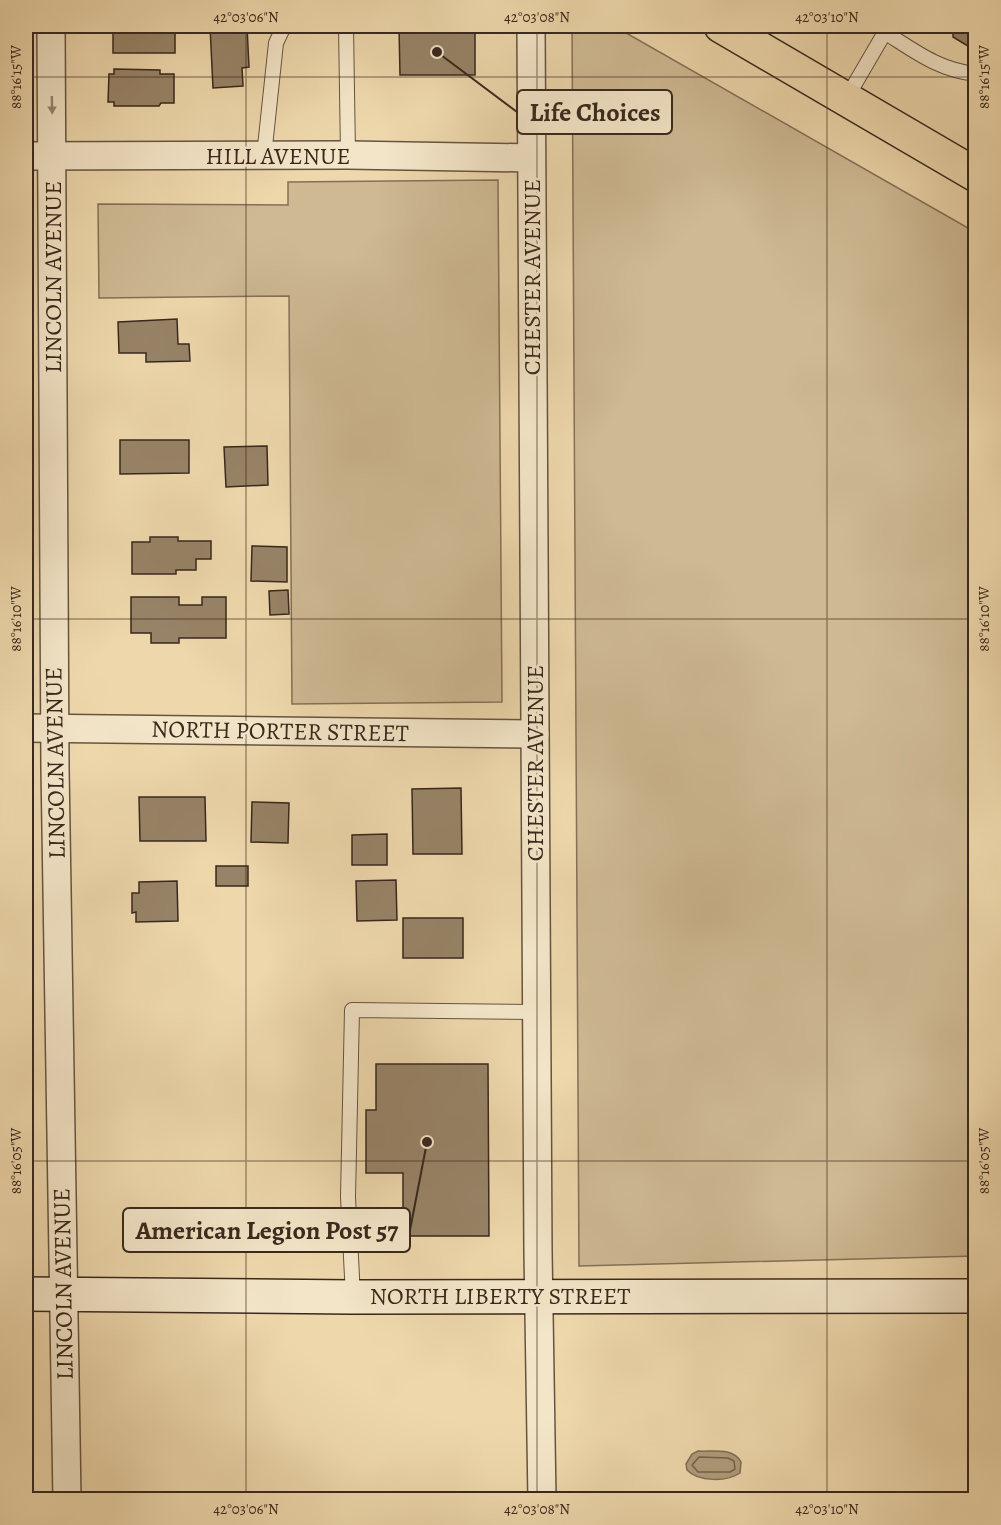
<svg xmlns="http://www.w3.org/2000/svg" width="1001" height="1525" font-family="Alegreya,serif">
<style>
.green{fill:#ceb993;stroke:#847058;stroke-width:1.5}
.water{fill:#b09c7b;stroke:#806e55;stroke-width:1.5}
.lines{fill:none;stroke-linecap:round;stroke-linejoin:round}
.shore{stroke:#74624c;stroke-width:1.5}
.building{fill:#978367;stroke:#39281d;stroke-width:1.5}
.service-casing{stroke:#665440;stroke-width:16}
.minor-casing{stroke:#665440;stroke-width:30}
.secondary-casing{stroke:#39281d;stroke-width:36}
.primary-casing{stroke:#39281d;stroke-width:36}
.service{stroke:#f3e5c8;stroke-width:14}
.minor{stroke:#f3e5c8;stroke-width:27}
.secondary{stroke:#f3e5c8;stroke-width:33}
.primary{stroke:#edd7ab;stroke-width:33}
.oneway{fill:#968672}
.ticks{fill:none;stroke:#39281d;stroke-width:1.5;stroke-opacity:0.45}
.labels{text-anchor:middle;stroke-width:5;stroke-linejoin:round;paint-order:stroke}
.street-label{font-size:24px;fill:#39281d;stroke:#f3e5c8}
.leader{fill:none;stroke:#39281d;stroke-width:2}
.callout-dot{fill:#39281d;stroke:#f3e5c8;stroke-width:2}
.callout{fill:#f3e5c8;stroke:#39281d;stroke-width:2}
.callout-label{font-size:26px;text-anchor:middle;font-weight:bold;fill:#39281d}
.neatline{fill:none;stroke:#39281d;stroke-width:2}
.ticks-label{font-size:15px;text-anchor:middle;fill:#39281d}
</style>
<rect width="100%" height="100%" fill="#edd7ab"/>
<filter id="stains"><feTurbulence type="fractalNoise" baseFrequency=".00333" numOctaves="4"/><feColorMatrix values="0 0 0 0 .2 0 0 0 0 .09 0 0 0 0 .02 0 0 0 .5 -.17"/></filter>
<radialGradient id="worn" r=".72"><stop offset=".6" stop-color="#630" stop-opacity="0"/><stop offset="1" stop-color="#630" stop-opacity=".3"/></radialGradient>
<g class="green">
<polygon points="572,26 614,26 975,232 975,1256 579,1266"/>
<polygon points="498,180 502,702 292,704 289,296 99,298 98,204 288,205 288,182"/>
</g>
<path class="water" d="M698 1451C712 1452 733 1447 741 1462L740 1473C727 1482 698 1482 687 1470L686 1464 692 1454Z"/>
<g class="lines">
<polygon class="shore" points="699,1457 728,1458 734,1461 735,1469 730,1472 698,1472 692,1465"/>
</g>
<g class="building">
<rect x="113" y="26" width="62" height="27"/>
<polygon points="210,26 247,26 249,67 242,68 243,86 213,88"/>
<polygon points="399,26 475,26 475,75 400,75"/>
<polygon points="953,26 976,26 976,51 953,37"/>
<polygon points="114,69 160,70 160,74 174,74 174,103 161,103 159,106 114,106 114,102 108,102 109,74 114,74"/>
<polygon points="177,319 178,344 189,344 190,361 146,362 146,353 119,353 118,322"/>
<polygon points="120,440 189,440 189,473 120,474"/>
<polygon points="267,446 268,485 226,487 224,447"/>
<polygon points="150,537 178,537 178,541 211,541 211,559 196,559 196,570 176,570 176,574 132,574 132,542 150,542"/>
<polygon points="252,546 287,547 287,582 251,581"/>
<polygon points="288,590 289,614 270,615 269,591"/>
<polygon points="131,597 179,597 179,605 202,605 202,597 226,597 226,638 179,638 179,643 151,643 151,633 131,633"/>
<polygon points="461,788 462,854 413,854 412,789"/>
<polygon points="139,797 205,797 206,841 140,841"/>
<polygon points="252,802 289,803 288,843 251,842"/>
<polygon points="387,834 387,865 352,865 352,835"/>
<rect x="216" y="866" width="32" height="20"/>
<polygon points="396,880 397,920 357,921 356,881"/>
<polygon points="177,881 178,921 136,922 136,912 132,913 132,893 139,893 139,882"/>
<rect x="403" y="918" width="60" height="40"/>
<polygon points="376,1064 488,1064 489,1236 403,1236 403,1173 366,1173 366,1110 376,1110"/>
</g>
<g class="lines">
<g class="service-casing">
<g id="service">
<polyline points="346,26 348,155"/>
<path d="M886 33C916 52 939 70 976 74"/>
<polyline points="846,99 888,27"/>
<polyline points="264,156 276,43 284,26"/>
<polyline points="353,1297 348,1197 352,1010 536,1012"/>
</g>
</g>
<g class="minor-casing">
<g id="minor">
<polyline points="51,26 55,768 67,1500"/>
<polyline points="531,26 538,1251 542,1500"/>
<polyline points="26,156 348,155 531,158"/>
<polyline points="26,728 535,734"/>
</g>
</g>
<g class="secondary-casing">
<polyline id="secondary" points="26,1294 353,1297 976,1296"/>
</g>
<g class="primary-casing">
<polyline id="primary" points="721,26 976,175"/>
</g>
<use href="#service" class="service"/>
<use href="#minor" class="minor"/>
<use href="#secondary" class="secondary"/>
<use href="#primary" class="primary"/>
</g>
<defs><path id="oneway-solid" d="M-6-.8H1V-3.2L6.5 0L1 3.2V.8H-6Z" transform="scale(1.5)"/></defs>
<use class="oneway" href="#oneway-solid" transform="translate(52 105) rotate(89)"/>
<path class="ticks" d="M246 26V1500M537 26V1500M827 26V1500M26 77H976M26 619H976M26 1161H976"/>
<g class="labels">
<g class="street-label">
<text x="278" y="164">HILL AVENUE</text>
<text transform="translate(53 277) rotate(-90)" y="8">LINCOLN AVENUE</text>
<text transform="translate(532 277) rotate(-90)" y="8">CHESTER AVENUE</text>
<text transform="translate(280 731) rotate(1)" y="8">NORTH PORTER STREET</text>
<text transform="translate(55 763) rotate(-91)" y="8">LINCOLN AVENUE</text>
<text transform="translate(535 763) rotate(-90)" y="8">CHESTER AVENUE</text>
<text transform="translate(63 1284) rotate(-91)" y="8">LINCOLN AVENUE</text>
<text x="500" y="1304">NORTH LIBERTY STREET</text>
</g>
</g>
<path class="leader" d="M437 52L517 112M427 1142L410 1230"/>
<g class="callout-dot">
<circle cx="437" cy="52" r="6"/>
<circle cx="427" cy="1142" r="6"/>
</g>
<g class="callout">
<rect x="517" y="90" width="155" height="44" rx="6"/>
<rect x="123" y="1208" width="287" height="44" rx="6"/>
</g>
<g class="callout-label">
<text x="595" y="121">Life Choices</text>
<text x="267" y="1239">American Legion Post 57</text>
</g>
<rect width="1001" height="1525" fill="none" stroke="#edd7ab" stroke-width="66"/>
<rect x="33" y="33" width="935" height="1459" class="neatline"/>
<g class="ticks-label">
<text x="246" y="22">42°03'06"N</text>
<text x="537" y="22">42°03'08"N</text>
<text x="827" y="22">42°03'10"N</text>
<text transform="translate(984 77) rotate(-90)" y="5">88°16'15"W</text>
<text transform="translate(16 77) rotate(-90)" y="5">88°16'15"W</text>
<text transform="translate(16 619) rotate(-90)" y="5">88°16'10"W</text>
<text transform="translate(984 619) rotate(-90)" y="5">88°16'10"W</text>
<text transform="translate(984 1161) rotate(-90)" y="5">88°16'05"W</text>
<text transform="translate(16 1161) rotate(-90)" y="5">88°16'05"W</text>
<text x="246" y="1514">42°03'06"N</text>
<text x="537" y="1514">42°03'08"N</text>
<text x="827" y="1514">42°03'10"N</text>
</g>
<rect width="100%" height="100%" filter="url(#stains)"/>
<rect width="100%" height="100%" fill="url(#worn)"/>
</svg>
